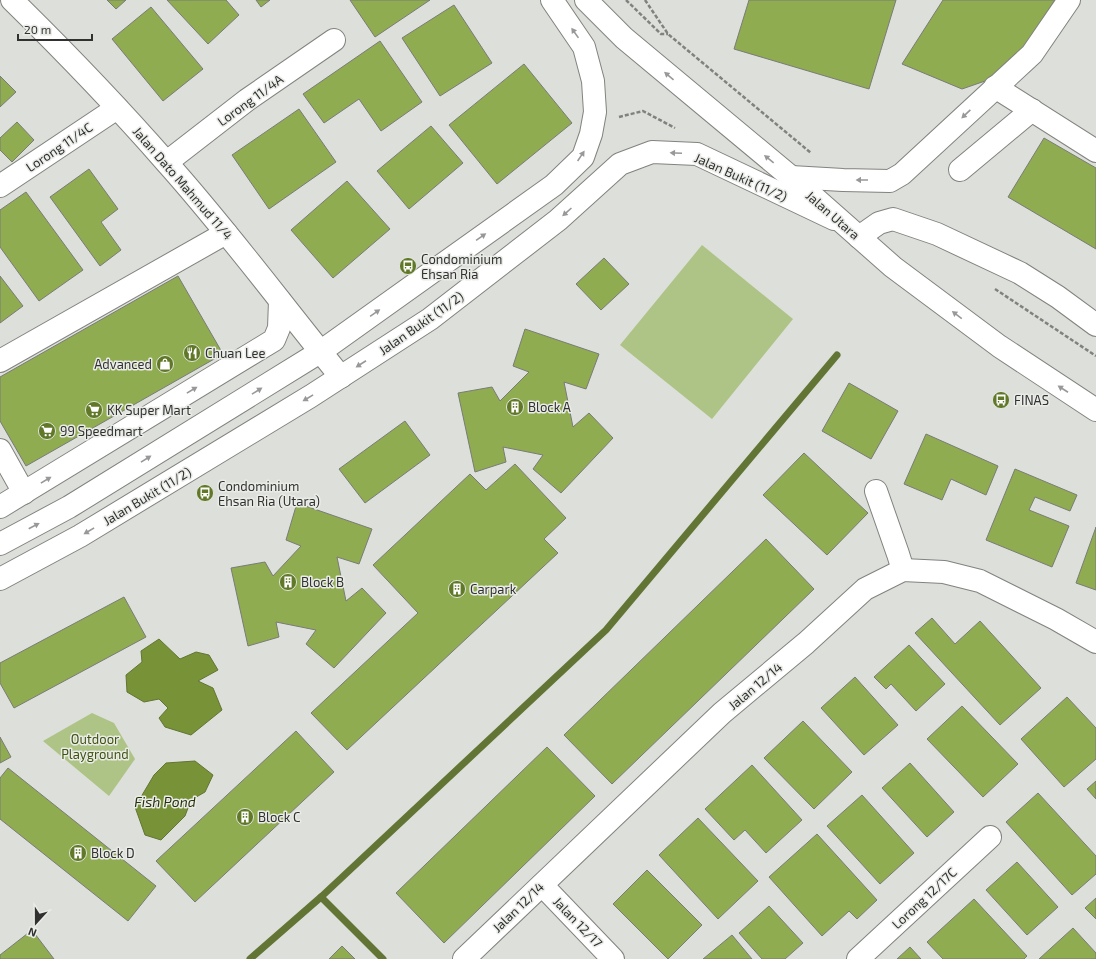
<svg xmlns="http://www.w3.org/2000/svg" width="1096" height="959" font-family="'Exo 2',sans-serif">
<style>
.green{fill:#aec386}
.water{fill:#779237;stroke:#627535}
.lines{fill:none;stroke-linecap:round;stroke-linejoin:round}
.stream{stroke:#627535;stroke-width:7}
.building{fill:#8fac51;stroke:#7a7b77}
.minor-casing{stroke:#81837e;stroke-width:24}
.major-casing{stroke:#81837e;stroke-width:24}
.path{stroke:#80827e;stroke-width:2.5;stroke-dasharray:4 2;stroke-linecap:butt}
.minor{stroke:#fff;stroke-width:22}
.major{stroke:#fff;stroke-width:22}
.oneway{fill:#989898}
.labels{text-anchor:middle;stroke-width:3;stroke-linejoin:round;paint-order:stroke}
.street-label{font-size:13px;fill:#313230;stroke:#eaece8}
.poi-label{font-size:13px;fill:#313230;stroke:#eaece8;text-anchor:start}
.park-label{font-size:13px;fill:#405210;stroke:#eaece8}
.water-label{font-size:14px;font-style:italic;fill:#28330d;stroke:#eaece8}
</style>
<rect width="100%" height="100%" fill="#dddfda"/>
<g class="green">
<polygon points="702,245 793,319 712,419 620,345"/>
<polygon points="92,713 114,723 135,759 109,796 43,741"/>
</g>
<g class="water">
<polygon points="159,639 180,659 196,652 209,655 218,670 198,681 213,688 222,710 191,735 165,727 159,718 168,708 159,699 144,702 127,692 126,675 142,662 141,651"/>
<polygon points="195,761 213,775 205,792 191,800 185,816 161,840 145,835 135,807 154,775 166,763"/>
</g>
<g class="lines">
<g class="stream">
<polyline points="321,897 383,959"/>
<polyline points="250,959 321,897 606,630 837,355"/>
</g>
</g>
<g class="building">
<polygon points="107,0 126,0 116,9"/>
<polygon points="167,0 226,0 239,15 208,44"/>
<polygon points="256,0 270,0 261,7"/>
<polygon points="350,0 430,0 375,37"/>
<polygon points="749,0 896,0 869,89 734,49"/>
<polygon points="943,0 1055,0 1011,66 988,80 962,89 902,64"/>
<polygon points="454,5 492,63 440,96 402,38"/>
<polygon points="151,7 203,69 163,101 112,39"/>
<polygon points="380,41 422,102 381,131 359,99 324,123 303,94"/>
<polygon points="524,64 572,123 497,184 449,125"/>
<polygon points="0,76 16,92 0,107"/>
<polygon points="299,109 336,162 269,209 232,155"/>
<polygon points="17,122 34,140 12,162 0,150 0,138"/>
<polygon points="431,126 463,163 409,209 377,171"/>
<polygon points="1044,138 1096,168 1096,249 1008,197"/>
<polygon points="89,169 118,209 101,222 121,250 100,266 50,197"/>
<polygon points="347,181 390,229 333,278 291,230"/>
<polygon points="26,192 83,270 39,301 0,247 0,210"/>
<polygon points="604,258 629,284 601,310 576,284"/>
<polygon points="0,276 23,306 0,323"/>
<polygon points="178,276 223,354 26,466 0,421 0,377"/>
<polygon points="525,329 599,354 586,389 564,382 573,427 589,413 613,438 561,493 533,469 543,455 503,447 506,462 475,472 458,393 492,387 500,401 529,372 513,366"/>
<polygon points="849,383 898,411 871,459 822,431"/>
<polygon points="405,421 430,455 365,503 339,469"/>
<polygon points="926,434 998,466 986,495 951,479 942,500 904,484"/>
<polygon points="804,453 868,513 827,555 763,495"/>
<polygon points="515,464 566,518 544,539 558,553 347,750 311,713 418,613 373,565 470,474 486,490"/>
<polygon points="1015,469 1077,495 1070,511 1035,497 1029,510 1069,526 1052,567 986,540"/>
<polygon points="297,503 372,529 359,564 337,557 346,601 362,588 386,613 334,668 306,644 316,630 276,622 279,637 248,646 231,568 265,562 273,576 301,546 286,540"/>
<polygon points="1096,527 1096,590 1076,583"/>
<polygon points="766,539 814,589 612,784 564,735"/>
<polygon points="124,597 146,637 14,708 0,683 0,663"/>
<polygon points="932,618 955,644 980,621 1041,688 1000,725 915,633"/>
<polygon points="909,645 945,684 916,711 891,684 886,689 874,677"/>
<polygon points="855,677 898,725 864,755 821,708"/>
<polygon points="1067,697 1096,728 1096,759 1064,787 1021,739"/>
<polygon points="962,706 1018,764 983,797 927,739"/>
<polygon points="803,721 852,772 814,809 764,758"/>
<polygon points="296,731 334,772 195,902 156,861"/>
<polygon points="0,737 11,757 0,763"/>
<polygon points="547,747 595,796 444,943 396,893"/>
<polygon points="910,763 954,812 927,837 882,788"/>
<polygon points="752,765 802,820 766,853 745,830 734,840 705,809"/>
<polygon points="8,768 156,886 128,921 0,819 0,778"/>
<polygon points="1096,781 1096,799 1087,789"/>
<polygon points="1038,793 1096,856 1096,874 1072,895 1006,822"/>
<polygon points="862,795 914,853 880,884 827,826"/>
<polygon points="698,818 758,881 718,919 659,855"/>
<polygon points="817,834 877,900 857,919 849,911 822,936 769,877"/>
<polygon points="1017,862 1058,907 1027,935 986,890"/>
<polygon points="647,870 702,925 668,959 613,904"/>
<polygon points="1096,898 1096,919 1085,908"/>
<polygon points="974,899 1027,956 1024,959 943,959 927,942"/>
<polygon points="769,906 803,943 785,959 762,959 739,933"/>
<polygon points="1073,928 1096,953 1096,959 1039,959"/>
<polygon points="32,930 54,959 0,959 0,955"/>
<polygon points="732,935 752,959 703,959"/>
<polygon points="342,946 355,959 329,959"/>
<polygon points="910,947 921,959 897,959"/>
</g>
<g class="lines">
<g class="minor-casing">
<g id="minor">
<path d="M12 0C65 52 117 106 166 162 228 231 283 306 341 377"/>
<polyline points="995,87 1096,151"/>
<polyline points="167,162 247,100 334,40"/>
<polyline points="960,170 1032,110"/>
<polyline points="791,177 843,180 890,181 902,174 1032,54 1069,0"/>
<polyline points="0,186 117,108"/>
<polyline points="859,237 879,223 893,219 937,234 1020,273 1058,297 1096,325"/>
<polyline points="0,361 226,233"/>
<polyline points="0,450 24,493"/>
<polyline points="876,491 898,554 903,570"/>
<polyline points="0,507 274,340 279,328 280,301"/>
<polyline points="0,544 69,507 320,352 554,185 583,157 591,134 595,112 593,81 584,47 552,0"/>
<polyline points="0,579 80,536 311,396 430,319 558,220 620,164 652,152 697,154 834,219"/>
<polyline points="542,885 613,959"/>
<polyline points="464,959 722,713 806,643 865,589 903,570 944,572 980,581 1056,619 1096,642"/>
<polyline points="858,959 990,837"/>
</g>
</g>
<g class="major-casing">
<polyline id="major" points="586,0 624,38 791,177 893,267 999,346 1096,410"/>
</g>
<g class="path">
<polyline points="626,0 661,34 668,34"/>
<polyline points="645,0 668,34 811,153"/>
<polyline points="619,117 643,111 675,128"/>
<polyline points="995,289 1096,356"/>
</g>
<use href="#minor" class="minor"/>
<use href="#major" class="major"/>
</g>
<defs><path id="oneway-solid" d="M-6-.8H1V-3.2L6.5 0L1 3.2V.8H-6Z"/></defs>
<g class="oneway">
<use href="#oneway-solid" transform="translate(575 33) rotate(-125)"/>
<use href="#oneway-solid" transform="translate(669 76) rotate(-140)"/>
<use href="#oneway-solid" transform="translate(966 114) rotate(137)"/>
<use href="#oneway-solid" transform="translate(676 153) rotate(-177)"/>
<use href="#oneway-solid" transform="translate(581 156) rotate(-56)"/>
<use href="#oneway-solid" transform="translate(769 159) rotate(-141)"/>
<use href="#oneway-solid" transform="translate(862 180) rotate(-180)"/>
<use href="#oneway-solid" transform="translate(567 212) rotate(138)"/>
<use href="#oneway-solid" transform="translate(481 237) rotate(-35)"/>
<use href="#oneway-solid" transform="translate(375 313) rotate(-35)"/>
<use href="#oneway-solid" transform="translate(957 315) rotate(-143)"/>
<use href="#oneway-solid" transform="translate(361 364) rotate(147)"/>
<use href="#oneway-solid" transform="translate(1063 389) rotate(-147)"/>
<use href="#oneway-solid" transform="translate(192 390) rotate(-31)"/>
<use href="#oneway-solid" transform="translate(257 391) rotate(-32)"/>
<use href="#oneway-solid" transform="translate(308 398) rotate(149)"/>
<use href="#oneway-solid" transform="translate(146 459) rotate(-32)"/>
<use href="#oneway-solid" transform="translate(46 480) rotate(-31)"/>
<use href="#oneway-solid" transform="translate(34 526) rotate(-28)"/>
<use href="#oneway-solid" transform="translate(89 531) rotate(149)"/>
</g>
<defs>
<g id="bus-disc" transform="scale(0.9)"><circle r="9.5" fill="#617829" stroke="#eaece8"/><path d="M-5-6H5V4H4V6H2V4H-2V6H-4V4H-5ZM-3.5-4V0h7V-4ZM-3.5 1.2v1.5H-2V1.2ZM2 1.2v1.5H3.5V1.2Z" fill="#fff"/></g>
<g id="restaurant-disc" transform="scale(0.9)"><circle r="9.5" fill="#617829" stroke="#eaece8"/><path d="M-5-6h1v4h1v-4h1v4h1v-4h1v5L-1.5 .5V6h-2V.5L-5-1ZM5-6V6H3V1.5H1.5Q1.5-4 5-6Z" fill="#fff"/></g>
<g id="shop-disc" transform="scale(0.9)"><circle r="9.5" fill="#617829" stroke="#eaece8"/><path d="M-5-2.5h2.3a2.7 3.5 0 0 1 5.4 0H5L5.5 6h-11ZM-1.5-2.5h3a1.5 2.3 0 0 0-3 0Z" fill="#fff"/></g>
<g id="building-disc" transform="scale(0.9)"><circle r="9.5" fill="#617829" stroke="#eaece8"/><path d="M-4-6H4V6H1V3H-1V6H-4ZM-2.5-4.3h1.7v1.8h-1.7ZM.8-4.3h1.7v1.8H.8ZM-2.5-1h1.7V.8h-1.7ZM.8-1h1.7V.8H.8Z" fill="#fff"/></g>
<g id="supermarket-disc" transform="scale(0.9)"><circle r="9.5" fill="#617829" stroke="#eaece8"/><path d="M-6-5.5h2.5l.6 2H6L4.5 2H-2.5L-4.4-4H-6ZM-1.5 3.2a1.3 1.3 0 1 0 .1 0ZM3 3.2a1.3 1.3 0 1 0 .1 0Z" fill="#fff"/></g>
</defs>
<g fill-rule="evenodd">
<use href="#bus-disc" x="408" y="266"/>
<use href="#restaurant-disc" x="192" y="353"/>
<use href="#shop-disc" x="165" y="364"/>
<use href="#bus-disc" x="1001" y="400"/>
<use href="#building-disc" x="515" y="407"/>
<use href="#supermarket-disc" x="94" y="410"/>
<use href="#supermarket-disc" x="47" y="431"/>
<use href="#bus-disc" x="205" y="493"/>
<use href="#building-disc" x="288" y="582"/>
<use href="#building-disc" x="457" y="589"/>
<use href="#building-disc" x="245" y="817"/>
<use href="#building-disc" x="78" y="853"/>
</g>
<g class="labels">
<g class="street-label">
<text transform="translate(250 100) rotate(-36)" y="5">Lorong 11/4A</text>
<text transform="translate(59 147) rotate(-34)" y="5">Lorong 11/4C</text>
<text transform="translate(741 177) rotate(24)" y="5">Jalan Bukit (11/2)</text>
<text transform="translate(183 183) rotate(49)" y="5">Jalan Dato Mahmud 11/4</text>
<text transform="translate(833 215) rotate(41)" y="5">Jalan Utara</text>
<text transform="translate(421 323) rotate(-35)" y="5">Jalan Bukit (11/2)</text>
<text transform="translate(147 496) rotate(-31)" y="5">Jalan Bukit (11/2)</text>
<text transform="translate(755 686) rotate(-40)" y="5">Jalan 12/14</text>
<text transform="translate(924 898) rotate(-43)" y="5">Lorong 12/17C</text>
<text transform="translate(518 907) rotate(-44)" y="5">Jalan 12/14</text>
<text transform="translate(578 922) rotate(46)" y="5">Jalan 12/17</text>
</g>
<g class="poi-label">
<text x="421" y="264">Condominium<tspan x="421" dy="15">Ehsan Ria</tspan></text>
<text x="205" y="358">Chuan Lee</text>
<text x="152" y="369" text-anchor="end">Advanced</text>
<text x="1014" y="405">FINAS</text>
<text x="528" y="412">Block A</text>
<text x="107" y="415">KK Super Mart</text>
<text x="60" y="436">99 Speedmart</text>
<text x="218" y="491">Condominium<tspan x="218" dy="15">Ehsan Ria (Utara)</tspan></text>
<text x="301" y="587">Block B</text>
<text x="470" y="594">Carpark</text>
<text x="258" y="822">Block C</text>
<text x="91" y="858">Block D</text>
</g>
<g class="park-label">
<text x="95" y="744">Outdoor<tspan x="95" dy="15">Playground</tspan></text>
</g>
<g class="water-label">
<text x="165" y="807">Fish Pond</text>
</g>
</g>
<g transform="translate(36 923) rotate(201)" stroke="#eaece8" stroke-width="3" paint-order="stroke">
<path d="M0-3L7 15L0 10L-7 15Z" fill="#313230"/>
<text y="-6" font-size="11" font-weight="bold" text-anchor="middle" fill="#313230">N</text>
</g>
<path d="M18 34v6h74v-6" fill="none" stroke="#313230" stroke-width="2"/>
<text x="24" y="34" font-size="12" fill="#313230" stroke="#eaece8" stroke-width="3" paint-order="stroke">20 m</text>
</svg>
